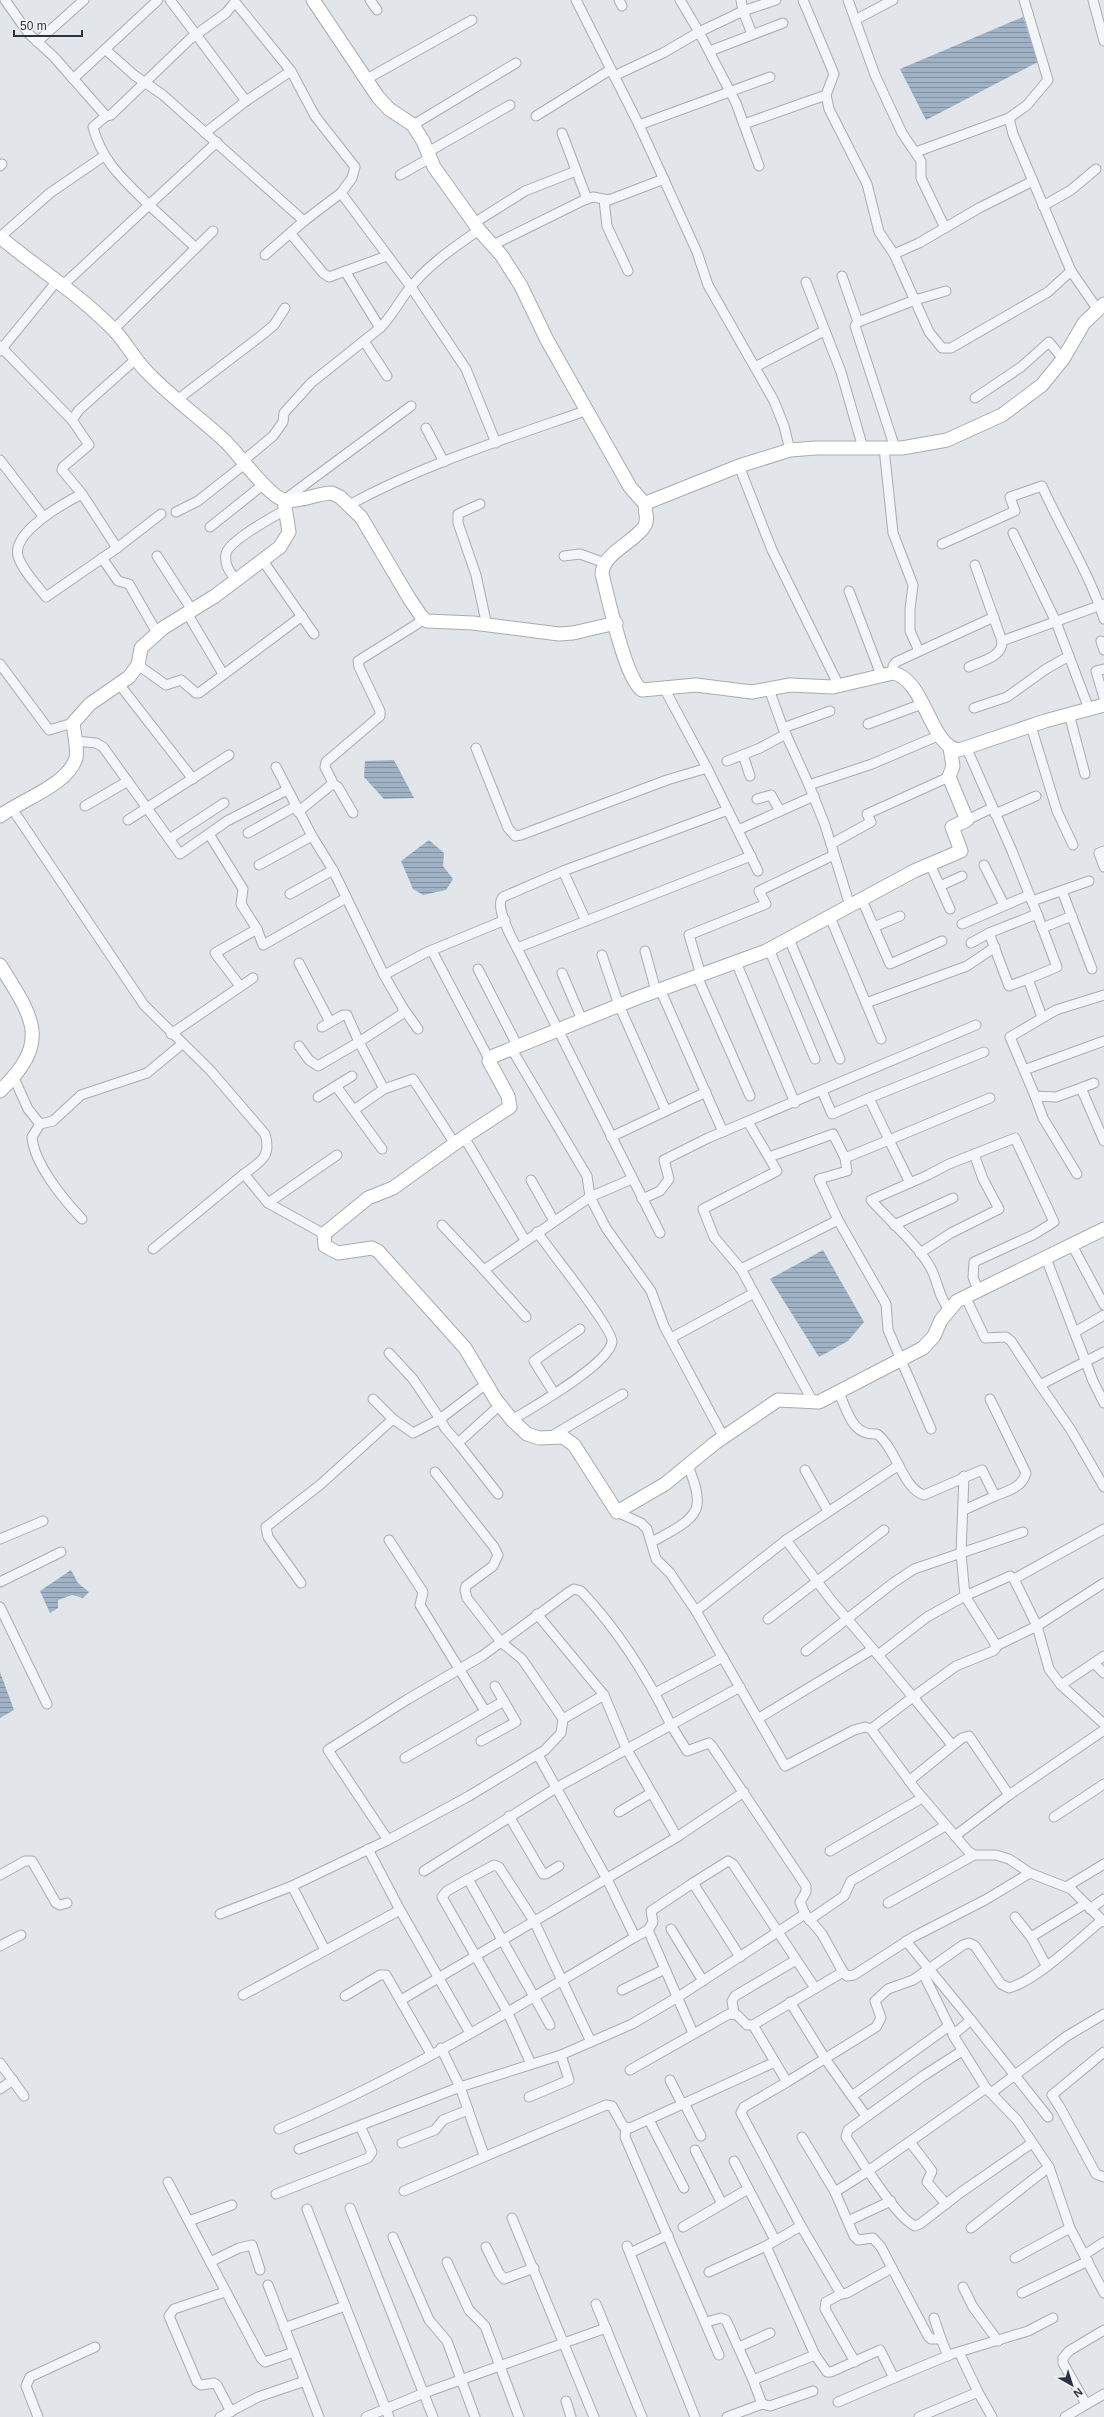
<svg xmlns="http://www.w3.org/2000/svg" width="1104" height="2417" font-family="Arial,sans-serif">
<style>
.water{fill:url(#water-rules)}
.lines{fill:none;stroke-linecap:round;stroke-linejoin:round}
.street-casing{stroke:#a7acb3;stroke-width:11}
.secondary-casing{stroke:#a7acb3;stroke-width:15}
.street{stroke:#f4f5f8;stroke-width:9}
.secondary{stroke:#fff;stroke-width:13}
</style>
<defs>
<pattern id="water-rules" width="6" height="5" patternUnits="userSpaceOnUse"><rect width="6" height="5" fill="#a0b3c6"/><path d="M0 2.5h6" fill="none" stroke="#8392a2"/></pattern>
</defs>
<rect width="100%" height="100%" fill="#e2e5e9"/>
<g class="water">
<polygon points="1023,17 1038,62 926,120 900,69"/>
<polygon points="394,760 414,798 384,799 364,777 365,761"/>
<polygon points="429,840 444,853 443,866 453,879 446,890 423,895 413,889 401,861"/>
<polygon points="823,1250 864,1322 848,1341 819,1357 770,1279"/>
<polygon points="71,1570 78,1583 89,1592 83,1598 72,1595 58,1600 58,1608 50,1613 40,1591"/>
<polygon points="0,1672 14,1710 0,1718"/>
</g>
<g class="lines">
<g class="street-casing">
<g id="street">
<polyline points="5,0 29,34 54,57 106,116 111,115 190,39 226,13 235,2 291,71 315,116 355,167 352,178 341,193"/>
<polyline points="170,0 246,101"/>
<polyline points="370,0 377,10"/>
<polyline points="576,0 639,125 697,252 708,285 774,401 784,426 790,450"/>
<polyline points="619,0 622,6"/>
<polyline points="680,0 699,32 743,11 752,34"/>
<polyline points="741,0 743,11 776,0"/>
<polyline points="803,0 834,74 826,95 829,109 867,184 879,232 894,254 919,243 979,208 1033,181"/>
<polyline points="848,0 875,75 902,133 921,161 921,178 945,228"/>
<polyline points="1024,0 1048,80 1027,105 1009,118 1013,134 1071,271 1098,310"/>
<polyline points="1093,0 1104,41"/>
<polyline points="855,20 893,0"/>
<polyline points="37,42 84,0"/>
<polyline points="106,50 134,75 163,95 304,221 341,193 411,287 466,369 496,443"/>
<polyline points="710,51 783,23"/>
<polyline points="614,76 663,53 699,32 736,103 759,166"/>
<polyline points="73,79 158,0"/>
<polyline points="365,80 472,20"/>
<polyline points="536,116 610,70"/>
<polyline points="744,124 826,95"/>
<polyline points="413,125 516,63"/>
<polyline points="639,125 770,77"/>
<polyline points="205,133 246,101 291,71"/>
<polyline points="562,133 587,199"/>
<polyline points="428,152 510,105"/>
<polyline points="916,152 1009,118"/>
<polyline points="0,166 2,164"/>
<polyline points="400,175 430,158"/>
<polyline points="604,200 607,226 628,271"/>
<polyline points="1043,206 1071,190 1096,169"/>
<polyline points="474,223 525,191 576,171"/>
<polyline points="291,234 323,273 329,277 387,256"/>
<polyline points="0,237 50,193 104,156"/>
<polyline points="493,245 584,200 593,197 609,200 664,179"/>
<polyline points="196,248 149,205 217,142"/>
<polyline points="894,254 929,332 942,348 951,348 1048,292 1071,271"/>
<polyline points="265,255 304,221"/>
<polyline points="345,271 380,328"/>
<polyline points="842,276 858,322"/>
<polyline points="806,282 841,372 863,448"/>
<path d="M63 285 149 205C124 180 102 162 93 127L106 116"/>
<polyline points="114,329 213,231"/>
<polyline points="364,341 387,376"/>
<polyline points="0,346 72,420"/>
<polyline points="0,351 57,281"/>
<polyline points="136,359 79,410 72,420 89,445 63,467 62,470 82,494 117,548 161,514"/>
<polyline points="755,367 824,331"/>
<polyline points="975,398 1021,367 1049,342 1063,359"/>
<polyline points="177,400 262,335 274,325 285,308"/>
<polyline points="426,428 444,462"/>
<polyline points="884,448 893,533 913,585 910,609 910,631 919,651"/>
<polyline points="895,448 855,326 858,322 915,300 946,291"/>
<polyline points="0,460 43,516"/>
<path d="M243 461 273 436 283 422 284 413 311 383 380 328C391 317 397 305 406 293 425 267 453 248 479 230"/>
<polyline points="739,466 772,550 839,686"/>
<path d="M82 494C64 503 12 532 18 556 22 570 37 585 46 597L117 548"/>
<polyline points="284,500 411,406"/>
<polyline points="480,504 458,514 458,523 476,575 487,626"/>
<path d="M349 505C424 464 508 438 588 410"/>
<polyline points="176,512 198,501 246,463"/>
<polyline points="210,527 264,484"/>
<polyline points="1013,533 1056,622 1089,709"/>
<path d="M942 544 1015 511 1010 497 1042 486C1062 531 1089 572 1104 619"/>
<polyline points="157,556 192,610"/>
<polyline points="564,556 580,554 605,563"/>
<polyline points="102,558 118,581 129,584 157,633"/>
<polyline points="263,561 314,634"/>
<polyline points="975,565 1002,641 1104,604"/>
<path d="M236 580C230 572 224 565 226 554 228 541 273 517 285 510"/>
<polyline points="849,591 881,675"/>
<polyline points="187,613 223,674"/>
<polyline points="1101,641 1104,650"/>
<polyline points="0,664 49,730 73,723"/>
<polyline points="138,665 166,685 181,680 196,693 199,693 302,616"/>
<path d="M969 667C981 661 1003 657 1002 641"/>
<polyline points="1104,669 1096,671 1104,698"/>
<polyline points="893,673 893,666 896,662 994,617"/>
<polyline points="119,684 193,779"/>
<polyline points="664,688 707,768 758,871"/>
<polyline points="769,689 783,728 809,785 825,825 850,906"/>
<polyline points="974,708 1007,697 1046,669 1069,656"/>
<polyline points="1069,714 1085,774"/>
<polyline points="868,724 922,704"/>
<polyline points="1031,726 1057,811 1073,845"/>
<polyline points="783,728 830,711"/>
<polyline points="75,741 96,743 103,747 180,854 227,821 287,790"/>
<polyline points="476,748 508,828 515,836 521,835 667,780 707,768"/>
<polyline points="967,749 1012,851 1037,914 989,933 1009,986 1028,979 1042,1017"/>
<polyline points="743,755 750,776"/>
<polyline points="727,761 760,748 786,734"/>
<polyline points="276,767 312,836 333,870 384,975 403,1008 402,1014 359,1042 384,1089"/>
<polyline points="332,783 338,787 353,813"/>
<polyline points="809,785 872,764 940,735"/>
<polyline points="757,799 771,795 780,811"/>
<polyline points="85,806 128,781"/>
<path d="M11 807 144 1005 210 1070 265 1134C272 1157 260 1162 244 1174L268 1203 324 1234"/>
<path d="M728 810 563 871 503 897C494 905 512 939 517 948L751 856"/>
<polyline points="298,812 331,785 332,781 325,767 326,762 380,716 380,711 359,667 358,661 425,619"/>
<polyline points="995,814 1036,796"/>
<polyline points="128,820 229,755"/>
<polyline points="967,820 992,808"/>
<polyline points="738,830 814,796"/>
<polyline points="248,833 296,806"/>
<polyline points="209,834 243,889 241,904 257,929 215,953 240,986"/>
<polyline points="169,839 224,803"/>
<polyline points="831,844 871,822 867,814 949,777"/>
<polyline points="1104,851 1099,853 1104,867"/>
<polyline points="930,864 950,909"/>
<polyline points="259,865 312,836"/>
<polyline points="984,865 1004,905"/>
<polyline points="563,871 586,921"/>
<polyline points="940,886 962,876"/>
<polyline points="1062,891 1092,969"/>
<polyline points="290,894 333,870"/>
<polyline points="862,900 890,964 942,941"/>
<polyline points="1032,901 1089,881"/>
<polyline points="830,917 881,1039"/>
<polyline points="962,924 1029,895"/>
<polyline points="874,927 900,916"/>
<polyline points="1042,928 1072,916"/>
<polyline points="257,929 263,945 346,898"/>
<polyline points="789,939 840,1059"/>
<polyline points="971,943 989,933"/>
<polyline points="517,948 660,1233"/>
<polyline points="769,949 815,1059"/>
<polyline points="432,951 489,1059"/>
<polyline points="645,951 656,991"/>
<polyline points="602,955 619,1005 666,1111"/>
<polyline points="736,962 795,1103"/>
<polyline points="299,963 330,1022"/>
<polyline points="478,969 517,1045"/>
<polyline points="562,973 582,1020"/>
<polyline points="384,975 425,953 505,920"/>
<polyline points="701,975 689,935 766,904 759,891 834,855"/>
<polyline points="697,976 750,1096"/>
<polyline points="1028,979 1057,967 1037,914"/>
<polyline points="660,989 723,1132"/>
<polyline points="1104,995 1056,1010 1010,1037 1035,1096 1056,1097 1081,1088 1104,1141"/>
<polyline points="866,1003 967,966 995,947"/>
<polyline points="403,1008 418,1029"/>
<polyline points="171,1034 253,978"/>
<polyline points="299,1046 309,1060 318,1066 359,1042 347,1015 343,1015 322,1027"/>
<polyline points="511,1048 587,1176 590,1197 632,1179"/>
<polyline points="1024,1070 1104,1041"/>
<polyline points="14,1078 28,1109 40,1124 53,1121 81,1095 147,1073 182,1044"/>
<polyline points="336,1086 382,1149"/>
<polyline points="1081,1088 1094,1083"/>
<polyline points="1035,1096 1043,1118 1077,1174"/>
<polyline points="318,1097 352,1076"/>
<polyline points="869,1098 984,1052"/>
<polyline points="354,1110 384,1089 413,1079 455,1144"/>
<polyline points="748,1122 777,1171 703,1209 714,1237 741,1269 813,1402"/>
<path d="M40 1124 32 1137C34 1164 64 1200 82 1219"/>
<polyline points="464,1137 525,1240"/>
<polyline points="611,1137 706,1092"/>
<polyline points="769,1157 833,1134 845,1158 889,1140 869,1098 832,1114 822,1091"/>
<polyline points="531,1180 554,1221"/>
<polyline points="910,1183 889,1140 990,1098"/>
<polyline points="642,1199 660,1191 669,1179 664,1160 708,1138 976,1025"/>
<polyline points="268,1203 337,1155"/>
<polyline points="838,1220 819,1179 847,1171 845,1158"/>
<polyline points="442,1225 484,1270 590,1197 606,1228 651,1291 664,1326 724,1438"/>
<polyline points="894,1225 953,1198"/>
<polyline points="1072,1245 1104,1305"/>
<polyline points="153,1249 244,1174"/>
<polyline points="920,1253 951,1233 999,1209 983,1179 974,1154"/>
<polyline points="1046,1258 1093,1381 1104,1403"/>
<polyline points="741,1269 838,1220 886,1304 888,1330 931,1429"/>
<polyline points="484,1270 526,1317"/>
<polyline points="965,1296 985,1338 1006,1337 1011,1341 1040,1385 1104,1352"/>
<path d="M949 1309C938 1297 938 1279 929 1265 914 1241 890 1221 871 1200L928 1175 949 1164 1015 1138 1054 1222 1033 1235 974 1262 973 1277 978 1290"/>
<polyline points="1075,1332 1104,1315"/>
<polyline points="671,1338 754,1293"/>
<polyline points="389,1353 413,1379 440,1419 486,1384"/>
<polyline points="1040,1385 1071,1430 1104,1487"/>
<polyline points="554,1393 534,1361 580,1329"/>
<path d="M839 1393C848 1412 852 1436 877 1434 896 1448 903 1489 924 1495L982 1470 995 1496C1007 1491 1022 1488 1026 1473L990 1399"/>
<polyline points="373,1399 393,1419 413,1433 440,1419 445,1428 458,1443 500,1405"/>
<path d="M512 1420C533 1407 608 1365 612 1342 614 1330 548 1248 537 1232"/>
<polyline points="550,1437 623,1394"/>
<polyline points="458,1443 498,1494"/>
<polyline points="805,1470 828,1511"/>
<polyline points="435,1472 494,1547 498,1555 493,1566 466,1586 465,1590 467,1598 501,1642 522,1659 563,1719 604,1695 537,1614"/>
<polyline points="964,1510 995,1496"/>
<polyline points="617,1512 641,1523 647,1529 656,1559 670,1573 696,1611 785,1766 854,1730 865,1727 871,1729 916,1790 968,1851 974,1855 996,1855 1009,1859 1030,1873 1071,1889 1104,1922"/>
<polyline points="0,1539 43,1521"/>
<polyline points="389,1540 423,1592 420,1605 485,1711"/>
<polyline points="786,1540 899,1465"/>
<path d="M652 1542C665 1534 695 1522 697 1505 699 1492 692 1477 688 1465"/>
<polyline points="1014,1579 1104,1529"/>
<polyline points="0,1582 61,1552"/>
<polyline points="301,1583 268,1537 266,1527 321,1484 393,1419"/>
<polyline points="0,1607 47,1704"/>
<polyline points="696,1611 786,1540 831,1600 878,1655"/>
<polyline points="768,1619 884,1530"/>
<polyline points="996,1646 1037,1626 1104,1583"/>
<polyline points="806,1651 893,1583 914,1569 1023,1532"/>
<polyline points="1094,1663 1104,1673"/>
<polyline points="1061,1685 1104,1656"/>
<polyline points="655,1693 723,1657"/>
<polyline points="759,1718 873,1649"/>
<polyline points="871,1729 913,1697 878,1655 927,1617 965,1596 961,1553 964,1476"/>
<polyline points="481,1741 516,1722 495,1686"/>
<polyline points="952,1745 913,1697 956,1666 993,1651 996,1648 994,1642 965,1596 1010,1576 1014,1579 1037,1626 1049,1669 1061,1685 1104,1724"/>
<polyline points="405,1758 504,1701"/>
<polyline points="909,1781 962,1738 969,1736 1009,1795"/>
<polyline points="619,1812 651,1793"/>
<polyline points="509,1816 543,1874 546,1874 559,1866"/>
<polyline points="1054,1817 1104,1784"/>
<polyline points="955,1836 1009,1795 1104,1730"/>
<polyline points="677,1837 744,1792"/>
<polyline points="388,1840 469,1796 545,1750 561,1733 563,1719"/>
<polyline points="368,1849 400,1910"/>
<polyline points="830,1851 922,1798"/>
<polyline points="424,1871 556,1788 671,1725 687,1751 709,1743 712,1746 806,1886 806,1892 800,1902 805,1914"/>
<polyline points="0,1875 25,1861 32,1861 56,1903 60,1905 67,1903"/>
<polyline points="468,1879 447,1891 442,1897 507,2011 531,2064"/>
<polyline points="693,1883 728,1861 733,1864 815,1988"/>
<polyline points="1066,1887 1104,1864"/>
<polyline points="888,1903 974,1855"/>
<polyline points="1090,1909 1104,1899"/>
<polyline points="220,1914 292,1886"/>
<polyline points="1015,1917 1031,1937 1046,1965"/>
<polyline points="809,1920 844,1896 851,1881 945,1826"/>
<polyline points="671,1929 703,1981"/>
<polyline points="648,1930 653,1922 651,1911 693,1883 740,1957"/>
<polyline points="635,1937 648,1930 693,2033"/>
<polyline points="1031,1937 1085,1904"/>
<polyline points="906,1941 971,2020 953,2035 986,2088 1017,2120 1049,2167 1070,2228 1104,2293"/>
<polyline points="0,1946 21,1935"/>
<path d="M325 1950 292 1886 388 1840 328 1750 408 1699 482 1656 569 1592 574 1589 581 1591C619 1631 647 1676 671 1725L740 1687"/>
<path d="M843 1972 753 2025 787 2082 876 2027 881 2018 875 2001 888 1989 913 1980 963 1945 969 1943 975 1946 1001 1984 1009 1988C1037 1980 1078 1940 1102 1920"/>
<polyline points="923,1973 951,2030"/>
<polyline points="622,1990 665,1969"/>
<polyline points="243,1995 400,1910 470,2033"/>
<polyline points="345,1996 380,1975 386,1975 431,2054"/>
<polyline points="401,2000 677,1837 626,1748 604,1695"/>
<polyline points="790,2002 826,2060 866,2116"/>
<polyline points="734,2013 732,2001 735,1996 796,1960"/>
<polyline points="971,2020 1048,2117"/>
<polyline points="550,2025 468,1879 494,1865 499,1867 534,1921 591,2042"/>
<polyline points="441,2048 460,2087 484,2155"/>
<polyline points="1104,2052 1052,2095 1061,2109 1096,2174 1104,2177"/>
<polyline points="0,2063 24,2096"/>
<polyline points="630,2070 729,2014 737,2015 747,2025 753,2025"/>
<polyline points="670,2080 682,2104"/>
<polyline points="787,2082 744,2107 741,2113 801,2226"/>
<path d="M986 2088 868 2171C879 2186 899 2218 915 2226L920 2224 960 2193 1032 2143"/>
<polyline points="0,2089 13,2080"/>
<polyline points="991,2093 1067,2036 1104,2014"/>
<polyline points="852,2096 949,2026"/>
<polyline points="529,2097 569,2080 561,2055"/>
<polyline points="684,2103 701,2136"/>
<polyline points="649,2120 684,2188"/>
<polyline points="626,2128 625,2137 719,2355"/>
<path d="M279 2129C403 2077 519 2006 635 1937L607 1879 538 1755"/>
<polyline points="802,2137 835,2192 854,2236 858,2240 873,2238 881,2247 892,2268 847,2293 841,2294 801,2226 766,2246 815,2355 827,2372 831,2372 880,2350 894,2378 952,2354 1028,2331 1053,2318"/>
<polyline points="910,2142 932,2171 927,2182 946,2204"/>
<polyline points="402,2143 435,2130 443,2120 468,2110"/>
<polyline points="299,2149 460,2087 561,2055 632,2024 678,1997 805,1914 822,1934 843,1972 847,1976 854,1975 913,1937 985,1900 1030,1873"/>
<polyline points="695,2150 722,2204"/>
<polyline points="734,2161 775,2240"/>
<polyline points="168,2182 261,2358 265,2362 294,2352"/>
<polyline points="404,2191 606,2105 612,2106 623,2126 630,2128 775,2062"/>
<polyline points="835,2192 868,2171 846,2137 848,2130 923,2076 962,2051"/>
<polyline points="276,2194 368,2158 372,2152 360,2126"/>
<polyline points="350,2208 433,2417"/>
<polyline points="307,2209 389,2417"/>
<polyline points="512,2218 594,2417"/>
<polyline points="189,2221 232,2205"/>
<polyline points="848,2221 891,2201"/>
<polyline points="683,2227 748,2189"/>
<polyline points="971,2228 1049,2167"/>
<polyline points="393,2237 429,2320 447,2341 475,2417"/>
<polyline points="627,2246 695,2417"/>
<polyline points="486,2247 499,2273 504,2279 534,2268"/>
<polyline points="630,2253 668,2235"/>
<polyline points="1084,2255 1104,2242"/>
<polyline points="1015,2258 1070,2228"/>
<polyline points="210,2262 239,2248 252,2245 260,2270"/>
<polyline points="447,2262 469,2310 485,2326 519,2417"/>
<polyline points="892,2268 928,2336 931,2339 941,2339 948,2356"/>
<polyline points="709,2272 766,2246"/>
<polyline points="268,2285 319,2417"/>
<polyline points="963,2287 973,2307 998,2341"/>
<polyline points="225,2292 174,2309 169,2316 197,2382 201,2385 214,2383 217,2385 231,2412"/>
<polyline points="1022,2293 1088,2261"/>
<polyline points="841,2294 826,2302 825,2309 855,2362"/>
<polyline points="596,2304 642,2417"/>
<polyline points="934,2318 941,2339"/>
<polyline points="706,2322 721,2318 726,2320 753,2380"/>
<polyline points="284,2328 345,2306"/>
<polyline points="739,2347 770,2333"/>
<polyline points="959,2352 978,2392 992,2417"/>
<polyline points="566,2401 571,2417"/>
<polyline points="838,2402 894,2378"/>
<polyline points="762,2404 753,2380 815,2355"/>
<polyline points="1086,2404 1063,2363 1063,2358 1069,2351 1104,2330"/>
<polyline points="38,2417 26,2386 30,2377 95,2347"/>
<polyline points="220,2417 258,2397 305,2381"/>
<polyline points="366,2417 424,2393 606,2328"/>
<polyline points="727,2417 762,2404 770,2406 813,2391"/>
<polyline points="919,2417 978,2392"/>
<polyline points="1065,2417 1104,2394"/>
</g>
</g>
<g class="secondary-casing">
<g id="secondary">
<polyline points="313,0 378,97 389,109 413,125 423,141 434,167 479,230 502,256 521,286 547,340 630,487 645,504"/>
<path d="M0 237C37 268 79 294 113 329 126 342 134 359 147 372 171 397 199 417 224 440 238 453 268 496 284 500 299 503 317 493 332 493L340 497 361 517 409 598 421 616 427 621 473 623 559 634 573 633 616 623"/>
<path d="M1104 304 1084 323 1063 359 1042 385 1002 415 947 440 902 448H816L790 450 739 466 646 503C643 511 650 518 644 527 633 543 603 553 602 574 608 597 625 679 642 690L696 685 752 692 790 685 833 687 893 673C925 679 930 747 959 750L1045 721 1104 705"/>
<polyline points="950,748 953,766 949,777 967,820 952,827 961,851 914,871 766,951 637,998 491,1057 489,1061 508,1096 510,1107 464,1137 393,1188 368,1198 324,1234 325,1246 338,1253 372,1248 378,1251 465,1348 496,1400 512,1420 527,1434 539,1438 563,1437 574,1445 617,1512 665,1484 715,1443 778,1400 819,1402 923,1348 934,1336 941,1320 957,1301 1104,1229"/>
<path d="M0 816C21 800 68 785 76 758 78 749 74 733 73 723L90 704 129 677 138 665 141 648 163 628 215 596 280 547 289 532 284 500"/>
<path d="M0 965C33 1018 52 1041 0 1091"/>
</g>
</g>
<use href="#street" class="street"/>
<use href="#secondary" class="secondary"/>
</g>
<g transform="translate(1072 2385) rotate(141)" stroke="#f1f3f7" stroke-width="3" paint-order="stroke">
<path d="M0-3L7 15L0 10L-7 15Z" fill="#2b3340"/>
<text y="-6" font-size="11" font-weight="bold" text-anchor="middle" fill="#2b3340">N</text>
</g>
<path d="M14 30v6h68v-6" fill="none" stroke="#2b3340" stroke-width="2"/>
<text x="20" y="30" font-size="12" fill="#2b3340" stroke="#f1f3f7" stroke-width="3" paint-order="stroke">50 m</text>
</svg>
